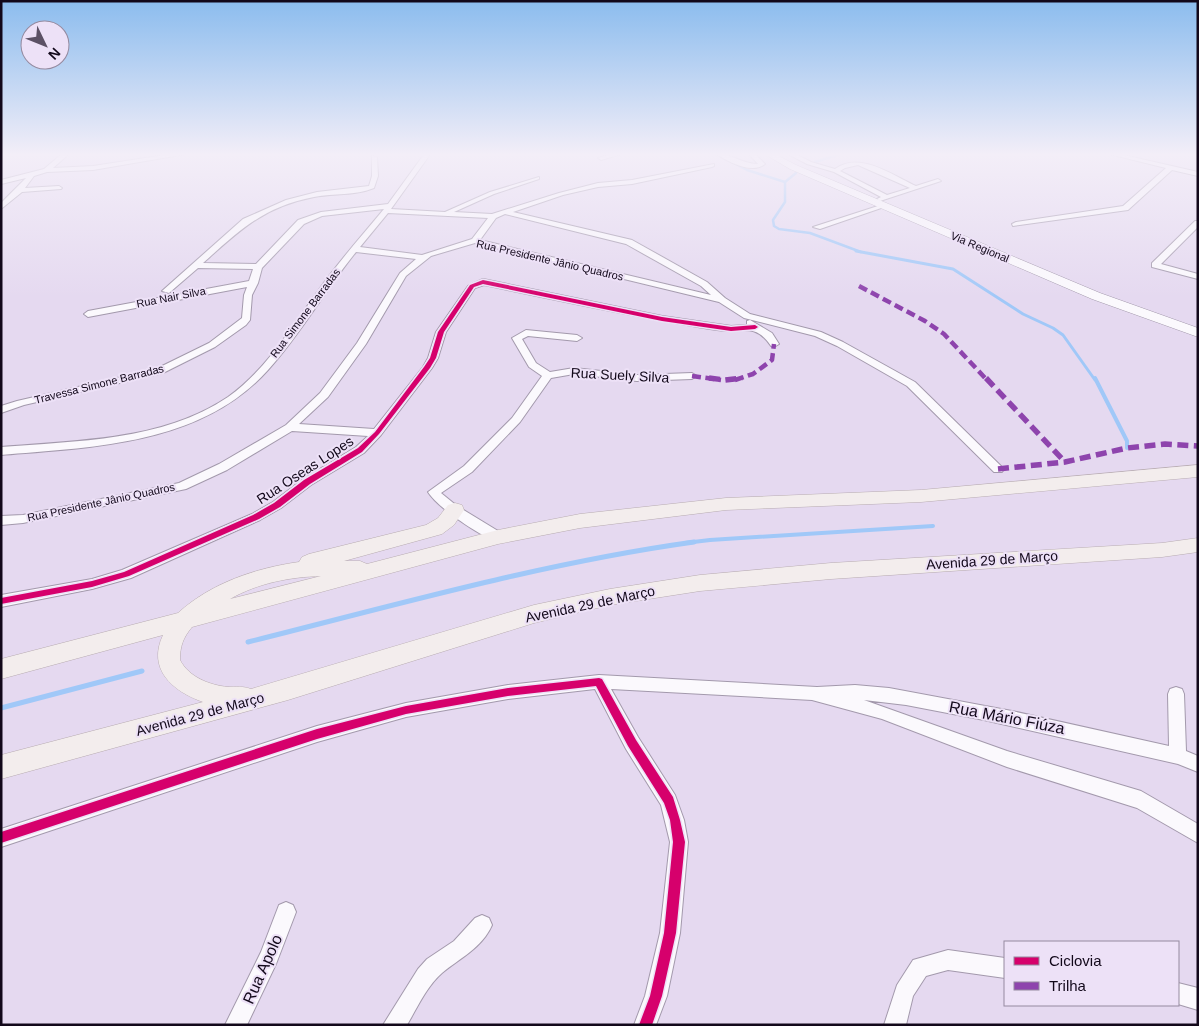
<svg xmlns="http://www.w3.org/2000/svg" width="1199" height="1026" font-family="Arial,sans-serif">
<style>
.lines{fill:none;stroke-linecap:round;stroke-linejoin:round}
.stream-far3{stroke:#a0c8f8;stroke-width:2.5}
.stream-far2{stroke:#a0c8f8;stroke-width:3}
.stream-far1{stroke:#a0c8f8;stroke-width:4}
.stream{stroke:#a0c8f8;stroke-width:5}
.street-casing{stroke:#a399ac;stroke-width:2}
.secondary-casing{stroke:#a399ac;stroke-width:1}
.primary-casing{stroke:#b8acb1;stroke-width:1}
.street{fill:#fbf9fd;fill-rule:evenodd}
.secondary{fill:#fbf9fd;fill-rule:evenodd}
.primary{fill:#f3eded;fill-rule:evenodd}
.quiet-far1{stroke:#8e44ad;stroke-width:4.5;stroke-dasharray:9 4.5;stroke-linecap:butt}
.quiet{stroke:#8e44ad;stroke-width:5.5;stroke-dasharray:11 5.5;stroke-linecap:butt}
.cycleway-casing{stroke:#ede1f7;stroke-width:3}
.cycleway{fill:#d6006c;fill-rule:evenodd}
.labels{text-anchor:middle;stroke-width:4;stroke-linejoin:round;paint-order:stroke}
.far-street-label{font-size:11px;fill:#12081a;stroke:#ede1f7}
.street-label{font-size:14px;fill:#12081a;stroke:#ede1f7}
.near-street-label{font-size:16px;fill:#12081a;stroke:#ede1f7}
</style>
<rect width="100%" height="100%" fill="#e5d9f0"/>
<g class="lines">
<g class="stream-far3">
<polyline points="713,153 725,159"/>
<polyline points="815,162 844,153"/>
<polyline points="734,163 747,170 785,182"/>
<polyline points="796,173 785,182 785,202 773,220 774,226 779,229 810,233 861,252"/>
</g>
<polyline class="stream-far2" points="856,251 953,269 1023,314 1053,328 1063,335 1095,380"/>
<g class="stream-far1">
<polyline points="1095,378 1127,441 1127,448"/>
<polyline points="685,543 710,540 933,526"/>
</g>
<g class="stream">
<path d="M248 642C396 605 543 563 694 542"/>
<polyline points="1,708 142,671"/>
</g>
<g class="street-casing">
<g id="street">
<polygon points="63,153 70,153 53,168 93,166 178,153 192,153 93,170 47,172 34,176 25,188 59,186 62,188 61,189 22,192 1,209 1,203 26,178 1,184 1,180 44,169"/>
<path d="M425 153H431L391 209 445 212 490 192 539 177V179L494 194 454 212 492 214 559 193 598 183 632 180 714 164V166L712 167 632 184 598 187 563 195 513 212 632 240 707 282 725 298 750 314 821 332 843 342 915 382 1004 469 1002 472H994L907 386 837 346 815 336 744 318 719 302 475 243 431 256 406 276 366 344 328 397 299 424 374 429 423 367 428 358 436 332 468 286 483 279 662 316 731 326 747 325V321L750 320 772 333 779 344 774 347 771 346C755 322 742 333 717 330 638 318 561 301 484 285L475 288 446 332 438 358 432 368 381 435 364 453 311 485 281 508 260 520 131 578 92 589 1 607V595L92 579 122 570 252 514 273 502 303 479 356 447 368 436 292 431 227 470 186 489 23 523 1 525V516L23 515 179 483 219 464 286 425 320 393 357 343 400 273 416 259 356 252C325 290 301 334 268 370 201 445 94 447 1 455V447C76 441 163 441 228 397 266 370 291 328 318 291 339 261 361 237 384 209L322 216 304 224 262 268 258 283 252 295 250 320 246 325 215 347 163 373 24 405 1 413V406L17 401 156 369 209 343 242 318 244 295 247 287 88 317 84 314 88 311 249 281 253 269 198 268 169 293 162 291 243 219 286 200 317 192 369 186 372 176V156L377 157 378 176 374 188C355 196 334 193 314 197 263 207 240 230 203 263L256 264 298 220 321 212 388 204ZM388 213 488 218 472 239 422 255 360 247ZM505 214 626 244 701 286 711 295 480 240 496 218Z"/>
<polygon points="615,153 625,153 601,160 598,158"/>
<path d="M715 153C730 153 742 164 758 164L748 153H754L765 164C752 175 726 161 715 153Z"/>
<path d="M786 153H794L811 162 835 169C860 151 892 175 916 186L938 179 941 181 880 201 877 199 881 197 834 172 807 164ZM858 165 910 188 887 195 840 171 845 168Z"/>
<polygon points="1105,153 1115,153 1198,172 1198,176 1172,170 1128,210 1013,226 1012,224 1016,222 1123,206 1166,168"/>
<polygon points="881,205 887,206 820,229 813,227"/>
<polygon points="1195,221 1198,221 1198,227 1161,264 1198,274 1198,279 1152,267 1152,263"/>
<path d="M526 330 577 335 582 338 577 341 528 336 522 339 536 363 550 372 574 368 637 375 692 373 697 376 692 379 637 381 574 374 551 378 520 422 472 472 441 493 457 506 503 534 504 537 503 540 498 542C480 536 438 508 428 492L464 466 512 418 542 376 529 367 512 338Z"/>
<polygon points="599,675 817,687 855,685 889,688 1012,711 1169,746 1168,694 1170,689 1176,687 1182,689 1184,694 1186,751 1198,756 1198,772 1178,764 984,720 906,705 864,700 1007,751 1141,791 1198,824 1198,843 1137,808 1007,767 882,719 812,700 611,689 638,737 675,795 684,820 688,842 680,933 667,996 656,1025 634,1025 645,996 660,933 670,842 661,805 626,749 595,689 508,699 406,717 317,742 1,847 1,829 317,726 406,703 508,685"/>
<polygon points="286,902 293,905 296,912 276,964 247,1025 225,1025 261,952 279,905"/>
<path d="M482 915 489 918 492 925C482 948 460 958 442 973 427 986 417 1008 407 1025H383L418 969 427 959 454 941 475 918Z"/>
<polygon points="948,950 1005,958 1005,978 948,970 926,976 913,996 906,1025 884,1025 897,985 913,960"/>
<polygon points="1178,983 1198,988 1198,1010 1178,1004"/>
</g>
</g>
<g class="secondary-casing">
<polygon id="secondary" points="763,153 773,153 796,165 1100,293 1198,328 1198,337 1092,299 790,169"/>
</g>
<g class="primary-casing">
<path id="primary" d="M1198 465V477L921 502 726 510 580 528 498 544 192 627C183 638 180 646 180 660 189 677 209 685 228 687 236 687 243 686 251 689L534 605 610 589 700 575 831 563 1162 543 1198 538V552L1162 557 831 579 700 591 610 605 534 623 288 700 1 779V755L203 702C172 691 147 669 163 635L1 679V659L178 613C211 583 256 568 299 562L302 557 309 554 426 525 438 518 448 505 455 503 462 505 464 510 454 525 442 534 344 561H360L367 564 498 530 580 514 726 498 921 490ZM321 576 230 599C258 583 290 577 321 576Z"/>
</g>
<use href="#street" class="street"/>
<use href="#secondary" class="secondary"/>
<use href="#primary" class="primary"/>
<g class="quiet-far1">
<polyline points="859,286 925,321 944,334 987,380"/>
<polyline points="692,376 721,380"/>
<polyline points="735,380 753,374 772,360 774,344"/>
</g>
<g class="quiet">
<polyline points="709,378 725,380 742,378"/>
<polyline points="986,378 1065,462"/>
<polyline points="998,469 1065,462 1127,448 1165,444 1198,446"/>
</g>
<g class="cycleway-casing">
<g id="cycleway">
<polygon points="483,280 662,317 731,327 755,325 758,327 755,329 731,331 662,321 483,284 474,287 444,332 436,358 430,368 379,434 362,452 310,484 280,507 259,519 129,576 92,587 1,604 1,598 92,581 124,572 253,515 274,503 304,480 358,448 375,432 424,367 430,358 438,332 470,285"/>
<polygon points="599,678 602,679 636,740 673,797 680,820 685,842 676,933 662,996 652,1025 639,1025 650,996 664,933 673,842 670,820 664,803 628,746 596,686 508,696 406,714 317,739 1,843 1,832 317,729 406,706 508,688"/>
</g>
</g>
<use href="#cycleway" class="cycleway"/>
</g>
<linearGradient id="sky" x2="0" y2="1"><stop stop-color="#8bbcee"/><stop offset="0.52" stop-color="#f3eef8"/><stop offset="1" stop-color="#f3eef8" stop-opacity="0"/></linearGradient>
<rect width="1199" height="297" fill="url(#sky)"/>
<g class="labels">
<g class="far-street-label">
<text transform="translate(980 247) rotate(23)" y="4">Via Regional</text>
<text transform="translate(550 260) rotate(13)" y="4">Rua Presidente Jânio Quadros</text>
<text transform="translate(171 297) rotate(-11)" y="4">Rua Nair Silva</text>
<text transform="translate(305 313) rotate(-53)" y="4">Rua Simone Barradas</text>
<text transform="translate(99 384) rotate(-14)" y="4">Travessa Simone Barradas</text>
<text transform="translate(101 502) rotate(-12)" y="4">Rua Presidente Jânio Quadros</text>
</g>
<g class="street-label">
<text transform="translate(620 375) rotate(3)" y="5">Rua Suely Silva</text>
<text transform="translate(305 470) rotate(-33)" y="5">Rua Oseas Lopes</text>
<text transform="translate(992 560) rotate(-4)" y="5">Avenida 29 de Março</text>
<text transform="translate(590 604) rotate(-12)" y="5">Avenida 29 de Março</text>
<text transform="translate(200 714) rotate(-15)" y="5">Avenida 29 de Março</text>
</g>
<g class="near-street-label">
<text transform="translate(1007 717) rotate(11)" y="6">Rua Mário Fiúza</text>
<text transform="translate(262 969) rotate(-66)" y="6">Rua Apolo</text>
</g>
</g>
<rect width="1199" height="1026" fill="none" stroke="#12081a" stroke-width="5"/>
<rect x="1004" y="941" width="175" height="65" fill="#ede1f7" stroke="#958a9f"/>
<rect x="1014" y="957" width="25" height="8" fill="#d6006c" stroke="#958a9f"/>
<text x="1049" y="966" font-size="15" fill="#12081a">Ciclovia</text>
<rect x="1014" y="982" width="25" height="8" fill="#8e44ad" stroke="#958a9f"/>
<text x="1049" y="991" font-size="15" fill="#12081a">Trilha</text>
<g transform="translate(45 45) rotate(133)"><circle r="24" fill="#ede1f7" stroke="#958a9f"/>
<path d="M0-4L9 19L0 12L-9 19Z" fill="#5c5165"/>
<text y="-8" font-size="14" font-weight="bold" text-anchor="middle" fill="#12081a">N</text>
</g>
</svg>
